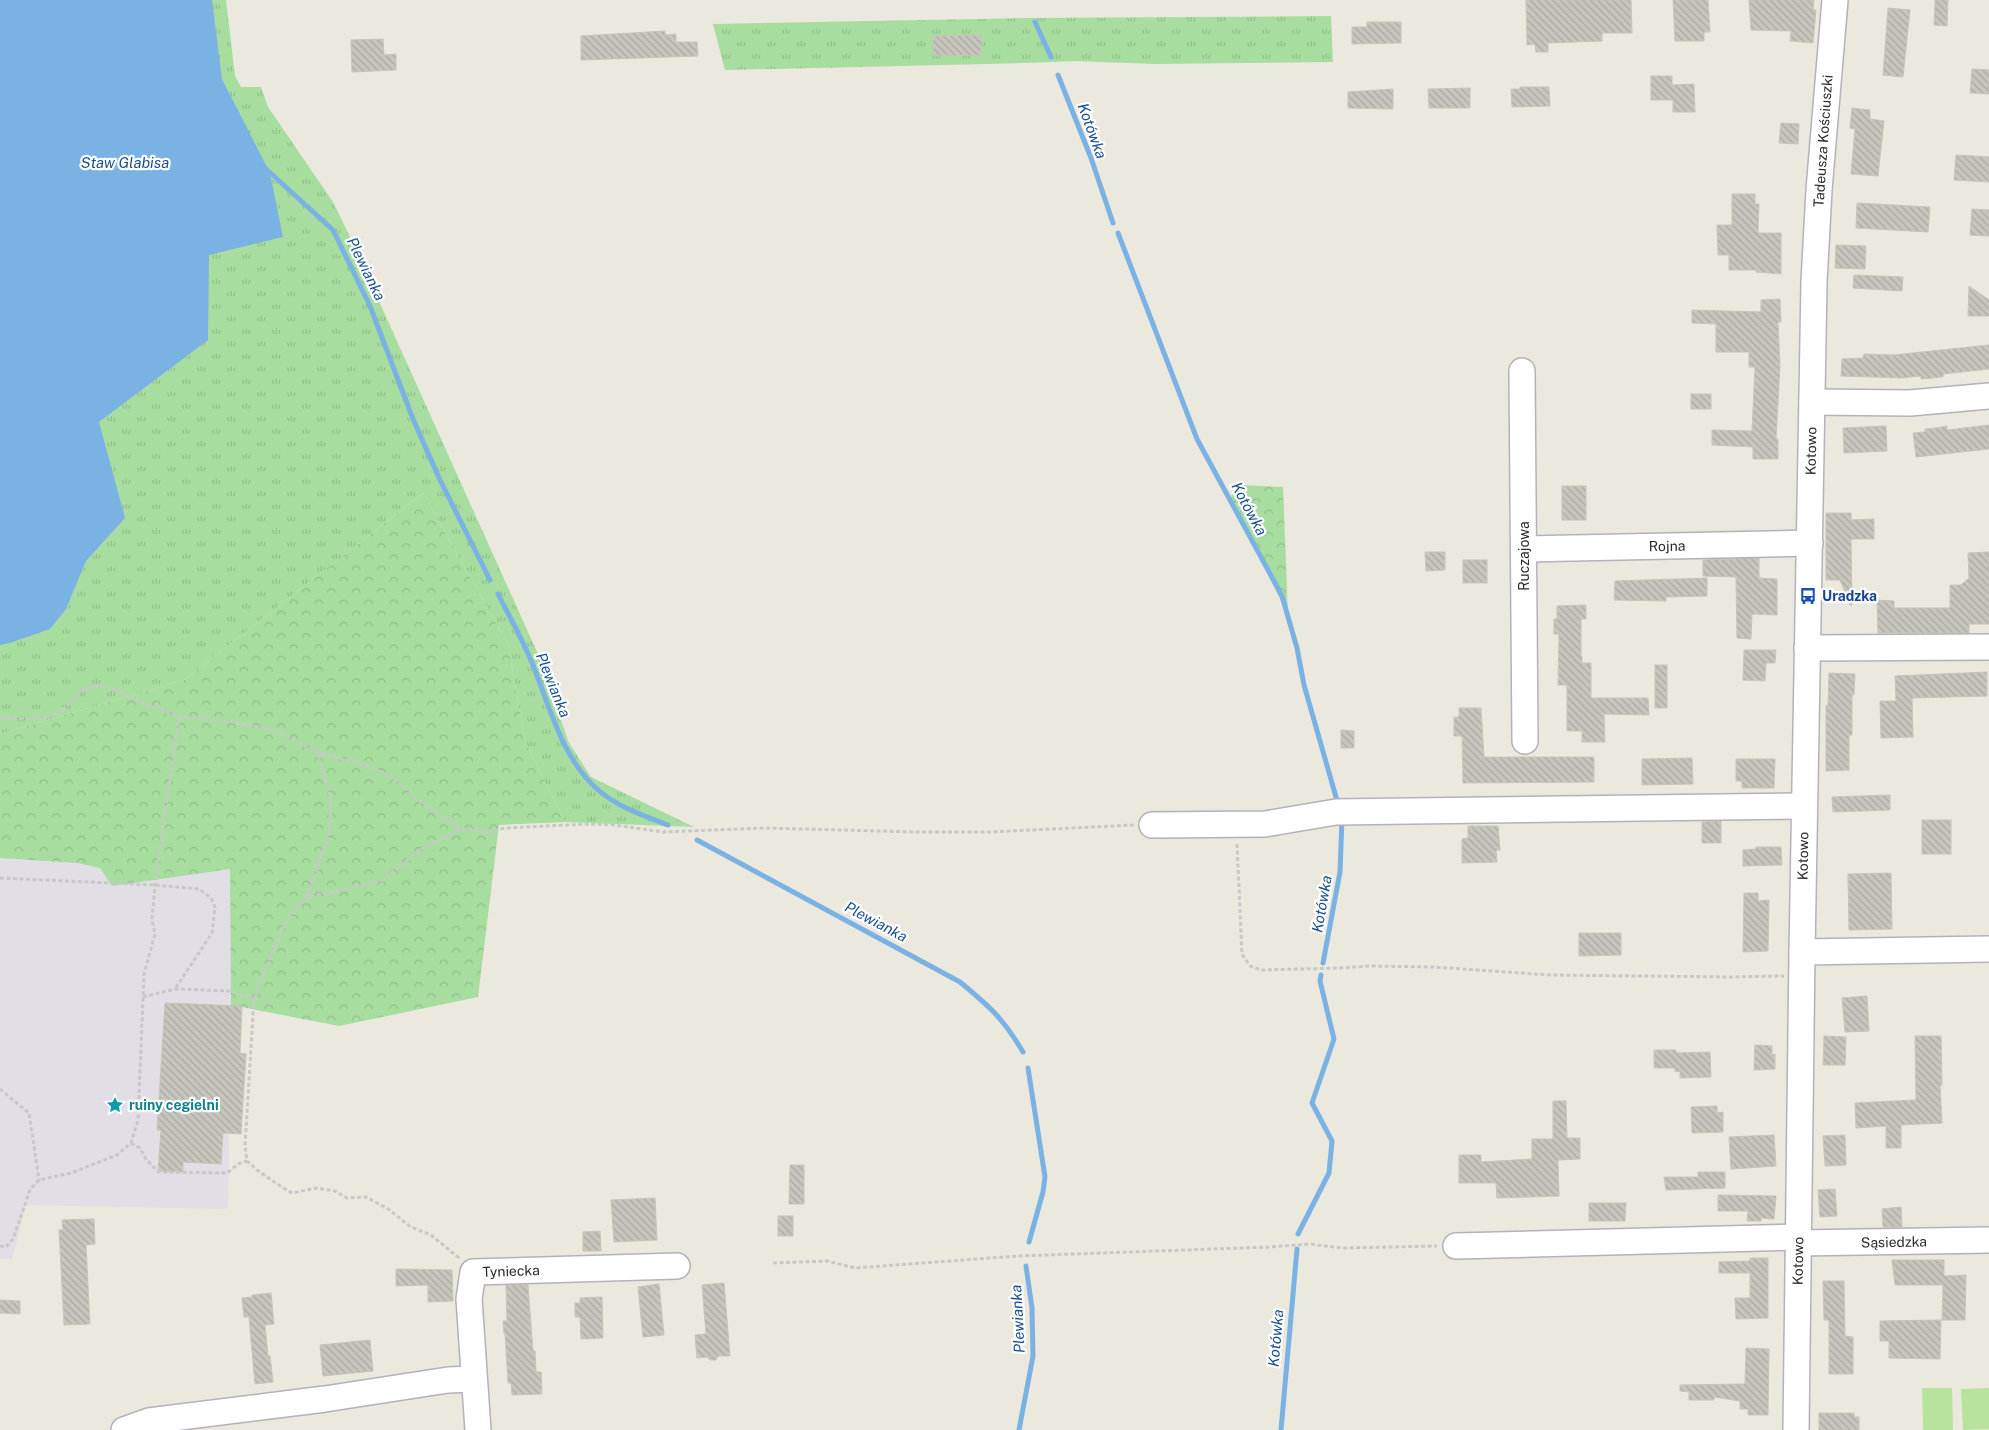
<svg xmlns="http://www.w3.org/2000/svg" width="1989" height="1430" font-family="'Public Sans',sans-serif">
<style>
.industrial{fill:#e1dee5}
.grass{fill:url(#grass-tufts)}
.forest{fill:url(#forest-crowns)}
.pitch{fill:#b7e39c}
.water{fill:#7bb2e4}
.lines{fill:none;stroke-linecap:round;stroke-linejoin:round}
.stream{stroke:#7bb2e4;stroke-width:5}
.building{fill:url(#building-back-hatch);stroke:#c7c5b8}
.minor-casing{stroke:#b2b2bd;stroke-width:28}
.path{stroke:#c8c8c8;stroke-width:3;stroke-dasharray:4 2.5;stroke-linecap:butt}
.minor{stroke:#fff;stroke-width:25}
.labels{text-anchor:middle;stroke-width:4.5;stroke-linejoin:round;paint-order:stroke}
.street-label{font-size:14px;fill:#2b2b2b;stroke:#fff}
.transit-label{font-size:14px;font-weight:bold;fill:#164399;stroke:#fff;text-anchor:start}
.culture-label{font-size:14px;font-weight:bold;fill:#0d838f;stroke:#fff;text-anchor:start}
.water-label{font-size:15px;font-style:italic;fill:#194f90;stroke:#fff}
</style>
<defs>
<pattern id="grass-tufts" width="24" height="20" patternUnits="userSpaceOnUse" patternTransform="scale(1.25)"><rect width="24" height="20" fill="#a8dda0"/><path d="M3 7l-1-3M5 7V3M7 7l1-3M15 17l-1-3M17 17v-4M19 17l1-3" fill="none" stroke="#91be8a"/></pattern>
<pattern id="forest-crowns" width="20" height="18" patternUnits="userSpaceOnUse" patternTransform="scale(1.25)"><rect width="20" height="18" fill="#a8dda0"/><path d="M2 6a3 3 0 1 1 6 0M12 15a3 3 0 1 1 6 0" fill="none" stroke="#91be8a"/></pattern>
<pattern id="building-back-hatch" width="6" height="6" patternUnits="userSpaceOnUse" patternTransform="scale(1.25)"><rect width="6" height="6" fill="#c7c6bd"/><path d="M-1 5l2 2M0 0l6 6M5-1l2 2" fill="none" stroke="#abaaa3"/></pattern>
</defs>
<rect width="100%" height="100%" fill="#ebe8de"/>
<polygon class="industrial" points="0,853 230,869 231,1005 228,1209 26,1205 12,1259 0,1259"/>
<g class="grass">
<polygon points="0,0 226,0 235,76 241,87 261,87 268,107 333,202 351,239 537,652 569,743 591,777 694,827 565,822 525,741 508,645 423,493 184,680 0,734"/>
<polygon points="1331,16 1333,62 1155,64 1075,61 1024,63 725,70 713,24 1030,18"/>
</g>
<g class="forest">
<polygon points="1239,485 1283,487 1288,616 1231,496"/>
<polygon points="423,493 508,645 525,741 565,822 499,825 478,997 339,1026 231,1005 230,869 112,886 100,868 77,863 0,858 0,734 184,680"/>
</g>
<g class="pitch">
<polygon points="1922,1388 1952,1388 1953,1430 1923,1430"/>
<polygon points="1989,1388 1989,1429 1963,1430 1961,1389"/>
</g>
<polygon class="water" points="0,0 212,0 222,79 270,173 283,237 209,255 208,340 99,422 125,518 86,561 66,609 50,629 10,643 0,645"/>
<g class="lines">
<g class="stream">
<polyline points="1035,22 1051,57"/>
<polyline points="1058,75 1091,158 1113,223"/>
<polyline points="266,169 333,230 370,306 413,419 440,480 490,580"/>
<polyline points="1118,233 1197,439 1282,596 1297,648 1304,685 1338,804"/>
<path d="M498 594C511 620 526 645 536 673 552 714 563 758 597 789 617 807 644 816 668 825"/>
<path d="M697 840 960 982C989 1006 1003 1018 1023 1052"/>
<polyline points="1323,963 1340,872 1342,819"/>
<polyline points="1028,1068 1045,1177 1043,1192 1029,1242"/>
<polyline points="1298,1234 1329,1173 1332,1141 1312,1103 1334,1039 1320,981 1321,975"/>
<polyline points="1019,1430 1033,1356 1032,1308 1026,1266"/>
<polyline points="1281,1430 1297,1249"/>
</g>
</g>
<g class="building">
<polygon points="1526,0 1631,0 1632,33 1602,33 1602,41 1548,43 1548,52 1536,52 1535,44 1527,45"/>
<polygon points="1673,0 1708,0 1710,32 1704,32 1704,41 1675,41"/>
<polygon points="1749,0 1814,0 1813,10 1816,10 1813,43 1790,41 1791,31 1751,30"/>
<polygon points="1935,0 1948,0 1947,26 1934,25"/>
<polygon points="1888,8 1910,10 1903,77 1883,75"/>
<polygon points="1367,22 1401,22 1401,43 1352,44 1352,27 1367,27"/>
<polygon points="665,31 665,35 676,34 676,42 697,42 698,56 581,60 581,36"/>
<polygon points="981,35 981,55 933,56 933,36"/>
<polygon points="383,39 384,55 396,54 396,70 352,72 351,40"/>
<polygon points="1972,69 1989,70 1989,94 1970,93"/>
<polygon points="1651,76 1672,76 1672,85 1694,84 1695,112 1673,112 1673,100 1651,100"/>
<polygon points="1520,87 1549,87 1550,106 1512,107 1511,89 1520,89"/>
<polygon points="1470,88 1470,108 1429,108 1428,89"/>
<polygon points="1393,89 1393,109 1348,108 1348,92"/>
<polygon points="1852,108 1870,110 1870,119 1884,121 1878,176 1851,174 1855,129 1850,128"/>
<polygon points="1781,123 1799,124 1798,144 1779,143"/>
<polygon points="1956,155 1989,157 1989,182 1954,180"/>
<polygon points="1732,194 1755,194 1755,204 1759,204 1758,233 1781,233 1781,274 1756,272 1756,270 1729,270 1729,255 1718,255 1717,225 1732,225"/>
<polygon points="1857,203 1930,207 1928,232 1856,228"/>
<polygon points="1972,209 1989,210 1989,236 1970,235"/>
<polygon points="1836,245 1866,246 1865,269 1835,268"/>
<polygon points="1854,275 1903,277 1902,291 1853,288"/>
<polygon points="1969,286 1989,300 1989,316 1968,316"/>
<polygon points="1780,299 1781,322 1778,322 1780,366 1776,439 1778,439 1778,459 1753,459 1753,447 1712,445 1712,430 1752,431 1755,367 1749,367 1749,352 1716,352 1716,324 1692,323 1692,310 1761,312 1761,300"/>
<polygon points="1989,345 1989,369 1943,374 1943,377 1921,379 1921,376 1902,378 1841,376 1842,359 1863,358 1864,354 1893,355"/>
<rect x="1691" y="394" width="20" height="15"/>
<polygon points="1989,425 1989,449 1916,457 1913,433 1925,432 1925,429 1936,428 1947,426 1947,430"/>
<polygon points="1886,426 1887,451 1844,453 1843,428"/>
<rect x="1562" y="486" width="24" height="34"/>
<polygon points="1826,513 1851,513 1851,520 1874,519 1874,539 1851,539 1852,605 1850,605 1840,580 1826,580"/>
<polygon points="1425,552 1445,552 1445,570 1426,571"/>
<polygon points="1989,552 1989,624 1969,624 1969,633 1878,633 1877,600 1894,601 1894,608 1950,608 1950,585 1961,585 1969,578 1968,553"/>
<polygon points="1759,558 1759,578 1777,579 1777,615 1752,614 1751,639 1737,638 1736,577 1703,576 1703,560"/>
<rect x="1463" y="560" width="24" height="23"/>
<polygon points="1707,578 1707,596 1666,597 1666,601 1614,600 1615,581"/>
<polygon points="1586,605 1586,619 1581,619 1581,657 1582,656 1582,663 1591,663 1591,698 1648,698 1649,715 1604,714 1605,742 1582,742 1582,731 1567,731 1567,685 1558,685 1559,634 1554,634 1554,619 1557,619 1557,606"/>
<polygon points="1744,650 1776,650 1775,663 1766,663 1765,681 1743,680"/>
<rect x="1655" y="665" width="12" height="43"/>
<polygon points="1987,672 1987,696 1912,698 1913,737 1881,738 1880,701 1896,701 1895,676"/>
<polygon points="1829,673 1855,674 1854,695 1852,695 1852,735 1849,735 1849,770 1826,771 1826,705 1828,706"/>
<polygon points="1459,708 1481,708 1484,757 1594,757 1594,782 1463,783 1462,736 1454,736 1454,717 1459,717"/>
<polygon points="1341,730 1354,731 1354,748 1341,748"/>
<polygon points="1692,758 1693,784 1642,785 1642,759"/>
<polygon points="1736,759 1775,759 1774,788 1742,788 1742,781 1736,781"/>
<polygon points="1890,795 1890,810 1833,812 1832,797"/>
<rect x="1922" y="820" width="29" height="34"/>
<polygon points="1721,821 1721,843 1702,843 1702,822"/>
<polygon points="1468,826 1498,826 1500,850 1496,850 1497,862 1462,863 1462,839 1468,838"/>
<polygon points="1756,847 1781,847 1782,865 1743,866 1743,850 1756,849"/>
<polygon points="1891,873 1892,929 1849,930 1848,874"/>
<polygon points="1744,893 1758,893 1758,901 1769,900 1768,951 1743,952"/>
<polygon points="1579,933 1621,933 1621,955 1579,956"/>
<polygon points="1867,996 1869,1031 1845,1032 1842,998"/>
<polygon points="165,1003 242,1006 240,1053 246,1054 241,1134 223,1133 221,1164 183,1162 183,1172 158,1171 161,1130 157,1130"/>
<polygon points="1824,1036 1846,1037 1845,1065 1823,1065"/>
<polygon points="1915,1036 1941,1036 1942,1085 1940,1085 1942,1123 1901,1125 1901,1148 1886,1148 1886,1126 1856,1128 1855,1103 1916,1100"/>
<polygon points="1755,1045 1772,1046 1772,1055 1775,1054 1775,1069 1754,1070"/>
<polygon points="1654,1050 1676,1050 1676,1053 1710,1052 1711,1077 1680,1078 1680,1071 1675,1072 1675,1068 1654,1068"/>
<polygon points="1553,1101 1566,1101 1567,1138 1580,1138 1580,1159 1558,1160 1559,1196 1497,1198 1496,1183 1459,1183 1459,1155 1481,1155 1481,1162 1532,1159 1532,1139 1553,1139"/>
<polygon points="1717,1106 1717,1113 1723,1112 1723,1132 1692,1133 1691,1107"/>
<polygon points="1774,1135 1776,1166 1731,1169 1729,1137"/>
<polygon points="1845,1135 1846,1165 1825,1166 1823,1136"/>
<polygon points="790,1165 804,1165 804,1204 789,1204"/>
<polygon points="1698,1172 1725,1172 1725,1188 1666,1190 1664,1177 1698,1177"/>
<polygon points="1835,1189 1837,1216 1820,1217 1818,1190"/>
<polygon points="1718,1195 1776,1196 1774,1219 1761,1218 1761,1221 1747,1221 1748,1211 1718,1211"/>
<polygon points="655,1198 657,1240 614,1242 611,1200"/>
<polygon points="1589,1203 1626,1203 1625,1221 1589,1221"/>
<polygon points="1901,1207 1902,1227 1883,1227 1882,1209"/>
<rect x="778" y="1216" width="15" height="20"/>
<polygon points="94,1219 95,1244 86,1245 90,1324 64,1325 59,1230 63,1230 62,1220"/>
<polygon points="600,1231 601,1251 583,1251 583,1232"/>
<polygon points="1750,1258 1768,1258 1768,1318 1736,1319 1735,1298 1750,1298 1750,1273 1719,1273 1719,1262 1750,1261"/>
<polygon points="1892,1260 1944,1260 1944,1276 1966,1275 1965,1320 1942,1320 1943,1285 1895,1285"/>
<polygon points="396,1269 452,1270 453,1301 428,1302 428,1285 396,1286"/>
<polygon points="1823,1281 1844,1281 1845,1336 1853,1337 1853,1374 1829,1374 1829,1320 1824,1320"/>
<polygon points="724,1283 730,1356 718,1356 716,1360 710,1360 707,1357 697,1358 695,1335 706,1334 702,1285"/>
<polygon points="659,1284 664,1335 643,1337 638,1287"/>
<polygon points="506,1285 528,1285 533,1351 535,1351 536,1372 541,1372 542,1394 512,1395 511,1383 508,1383 505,1334 504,1334 503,1321 507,1321"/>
<polygon points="271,1293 274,1324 265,1325 268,1356 270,1356 273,1382 255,1384 249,1317 244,1317 242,1298 252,1297 252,1295"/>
<polygon points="602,1297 603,1338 581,1339 580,1317 575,1317 575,1303 580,1303 580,1298"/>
<polygon points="0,1300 20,1301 20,1314 0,1313"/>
<polygon points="1941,1320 1940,1359 1889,1358 1889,1341 1880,1341 1880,1321"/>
<polygon points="370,1340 373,1371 323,1376 320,1345"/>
<polygon points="1746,1348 1769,1349 1768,1415 1748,1415 1748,1409 1740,1409 1740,1401 1714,1397 1714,1400 1689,1400 1689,1392 1680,1391 1680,1385 1745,1384"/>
<polygon points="1819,1413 1854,1413 1854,1417 1859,1417 1859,1430 1819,1430"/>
</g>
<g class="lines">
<g class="minor-casing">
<g id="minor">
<polyline points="1522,371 1525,741"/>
<polyline points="1812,402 1910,403 1989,396"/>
<polyline points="1524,549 1810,543"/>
<polyline points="1807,648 1989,647"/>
<polyline points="1152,825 1265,824 1336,812 1804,806"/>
<polyline points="1802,952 1989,949"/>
<polyline points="1798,1243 1989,1240"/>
<polyline points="1456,1246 1799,1237"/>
<polyline points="124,1430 149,1421 325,1399 448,1380 474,1379"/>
<polyline points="478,1430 469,1299 473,1272 677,1266"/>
<polyline points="1796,1430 1802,952 1814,282 1819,190 1835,0"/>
</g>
</g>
<g class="path">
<polyline points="0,718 39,719 57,715 84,689 100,686 116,690 143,703 179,717 233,722 275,731 318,752 370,767 394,779 423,804 461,829 488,832 505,828 589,824 614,825 663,832 764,828 917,832 989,832 1134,825"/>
<polyline points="1237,844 1242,954 1250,966 1261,970 1341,968 1368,966 1434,967 1550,975 1731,977 1784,976"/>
<polyline points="0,878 155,885 199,889 211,898 215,907 212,933 175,989"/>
<polyline points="307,896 329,835 331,801 318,752"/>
<polyline points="143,997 175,989 229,991 254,999"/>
<polyline points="0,1089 29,1113 39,1180"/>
<polyline points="131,1143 140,1148 146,1159 158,1172 227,1173 238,1164 247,1161"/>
<polyline points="0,1246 6,1247 13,1239 30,1190 39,1180 71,1173 117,1155 131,1143 138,1120 144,974 155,934 152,920 155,885 179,717"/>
<polyline points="459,1258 431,1235 411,1227 388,1209 366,1197 347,1198 335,1191 316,1188 292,1193 280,1186 257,1170 247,1161 245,1146 254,999 282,929 306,897 380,882 420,850 461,829"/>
<polyline points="773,1263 827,1261 855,1268 1018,1256 1270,1247 1310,1244 1342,1248 1437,1246"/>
</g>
<use href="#minor" class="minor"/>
</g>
<defs>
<g id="bus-bare" transform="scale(1.35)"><path d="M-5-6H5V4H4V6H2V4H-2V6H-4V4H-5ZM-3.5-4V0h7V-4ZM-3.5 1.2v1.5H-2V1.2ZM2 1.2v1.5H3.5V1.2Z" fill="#1a4fb4" stroke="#fff" stroke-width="2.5" paint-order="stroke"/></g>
<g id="sight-bare" transform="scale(1.35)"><path d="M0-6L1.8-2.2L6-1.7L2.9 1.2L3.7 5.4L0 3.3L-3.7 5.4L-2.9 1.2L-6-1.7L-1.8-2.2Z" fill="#0f9aa8" stroke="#fff" stroke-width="2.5" paint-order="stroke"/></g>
</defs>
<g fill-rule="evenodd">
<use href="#bus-bare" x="1808" y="596"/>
<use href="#sight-bare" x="115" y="1105"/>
</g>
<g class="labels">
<g class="street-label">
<text transform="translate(1823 141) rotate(-86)" y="5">Tadeusza Kościuszki</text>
<text transform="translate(1811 451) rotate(-89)" y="5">Kotowo</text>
<text transform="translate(1667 546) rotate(-1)" y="5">Rojna</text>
<text transform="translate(1524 556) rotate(-90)" y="5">Ruczajowa</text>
<text transform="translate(1803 856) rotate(-89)" y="5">Kotowo</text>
<text transform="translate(1894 1242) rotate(-1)" y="5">Sąsiedzka</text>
<text transform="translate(1798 1261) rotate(-89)" y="5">Kotowo</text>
<text transform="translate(511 1271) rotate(-2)" y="5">Tyniecka</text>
</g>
<g class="transit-label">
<text x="1822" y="601">Uradzka</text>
</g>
<g class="culture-label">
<text x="129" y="1110">ruiny cegielni</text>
</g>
<g class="water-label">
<text transform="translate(1092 131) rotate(70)" y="5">Kotówka</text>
<text x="125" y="168">Staw Glabisa</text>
<text transform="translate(366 269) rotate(64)" y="5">Plewianka</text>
<text transform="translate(1249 509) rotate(62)" y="5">Kotówka</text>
<text transform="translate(553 685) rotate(68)" y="5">Plewianka</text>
<text transform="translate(1322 904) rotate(-80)" y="5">Kotówka</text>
<text transform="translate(876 922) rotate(28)" y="5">Plewianka</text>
<text transform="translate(1018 1319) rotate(-93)" y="5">Plewianka</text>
<text transform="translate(1276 1338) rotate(-85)" y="5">Kotówka</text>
</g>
</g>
</svg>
